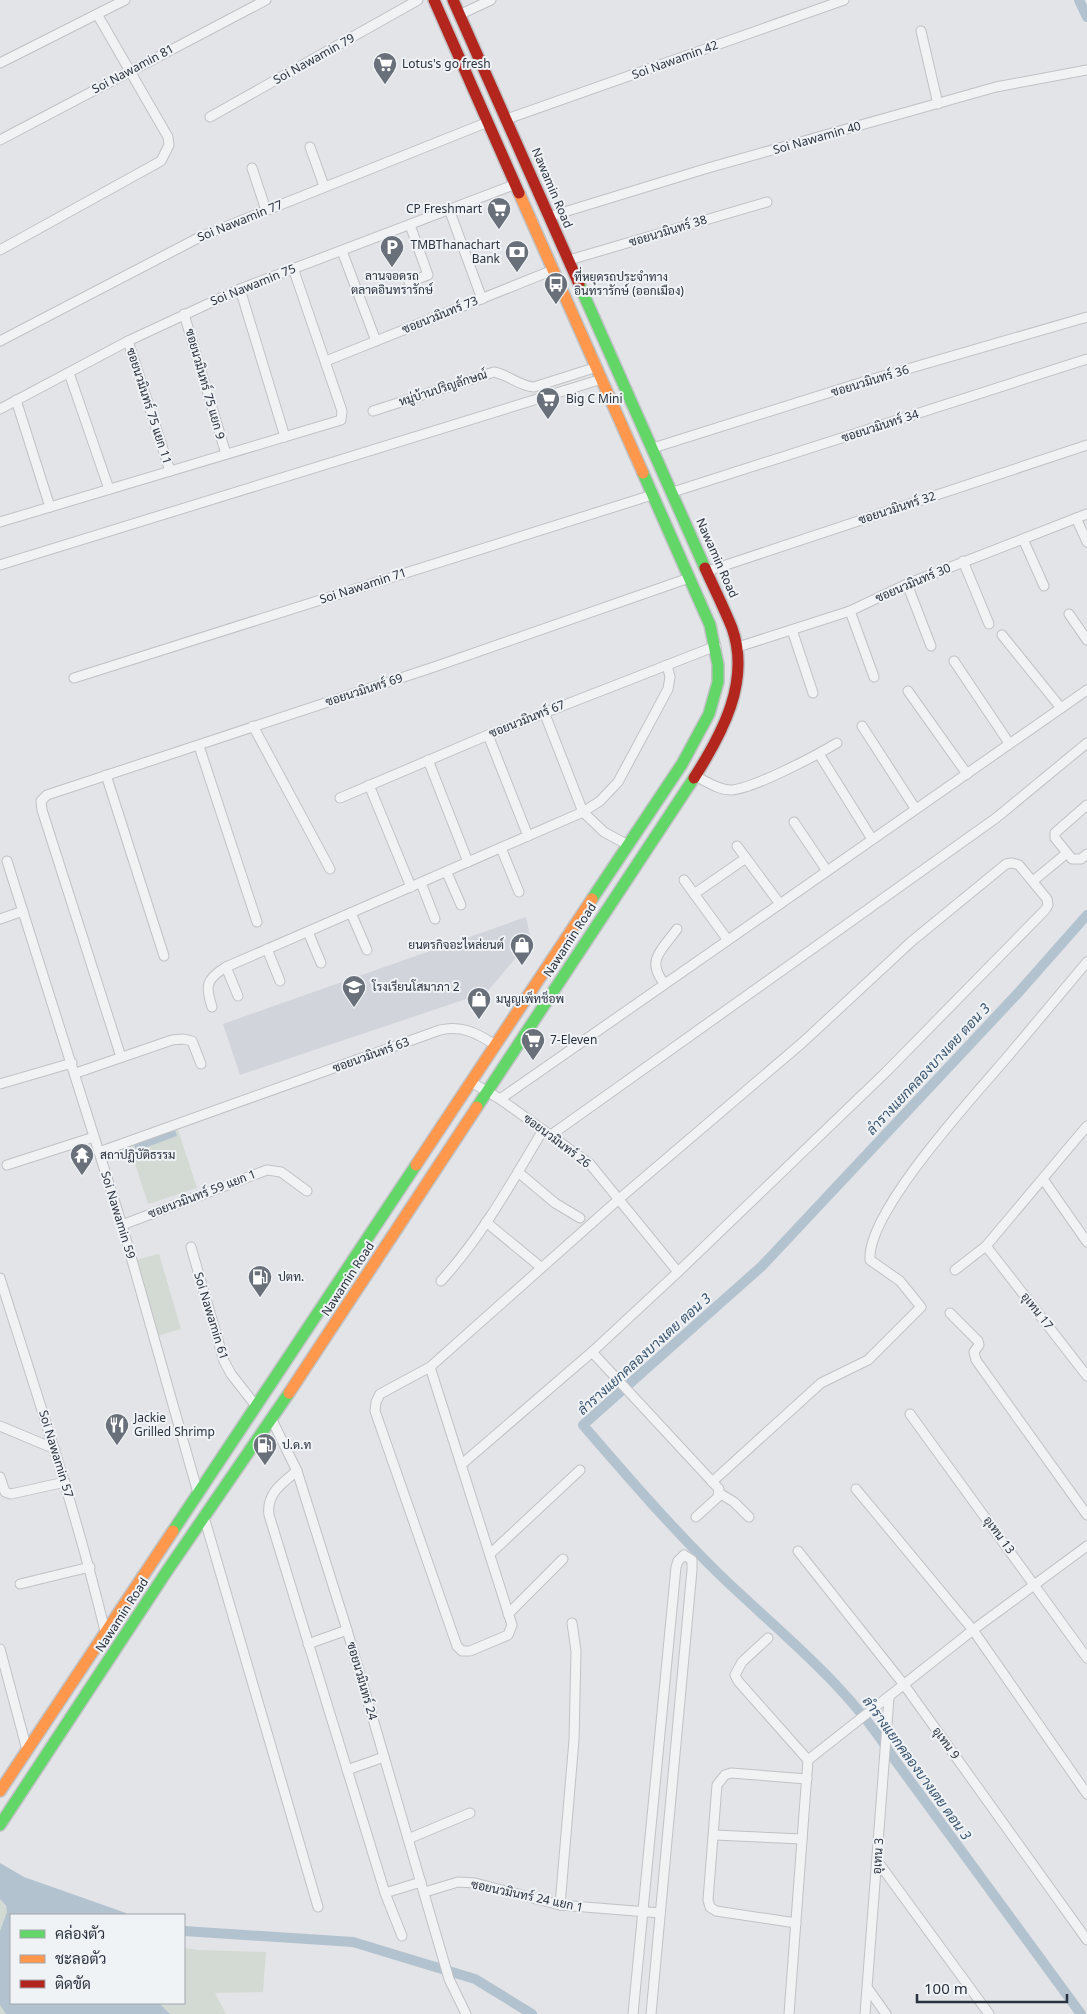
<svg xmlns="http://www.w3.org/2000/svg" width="1087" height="2014" font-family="'Noto Sans',Sarabun,sans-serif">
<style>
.built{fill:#d1d4da}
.green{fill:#d3dad3}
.water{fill:#b3c2cf}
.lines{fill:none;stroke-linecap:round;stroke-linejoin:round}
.canal{stroke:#b3c2cf;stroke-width:10}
.street-casing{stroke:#c0c2c5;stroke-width:11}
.fast-casing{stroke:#c0c2c5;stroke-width:14}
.slow-casing{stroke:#c0c2c5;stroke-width:14}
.jam-casing{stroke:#c0c2c5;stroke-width:14}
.street{stroke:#f1f2f4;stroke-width:9}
.fast{stroke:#63d668;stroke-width:11}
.slow{stroke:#ff974d;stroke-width:11}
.jam{stroke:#b3261e;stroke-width:11}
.labels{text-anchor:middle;stroke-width:4;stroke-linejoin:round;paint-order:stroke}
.street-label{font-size:12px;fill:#2a323e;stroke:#f0f3f6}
.poi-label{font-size:12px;fill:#2a323e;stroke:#f0f3f6;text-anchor:start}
.water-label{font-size:14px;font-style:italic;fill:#38536e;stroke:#f0f3f6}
</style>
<rect width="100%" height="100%" fill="#e2e4e7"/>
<polygon class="built" points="526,917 531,940 487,992 240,1075 223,1024"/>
<g class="green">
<polygon points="177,1127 197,1188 148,1204 128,1142"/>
<polygon points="159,1254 181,1329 157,1336 135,1260"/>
<polygon points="0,1899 11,1915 11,2003 184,2003 184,1948 198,1950 266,1952 263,1992 215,1993 226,2014 0,2014"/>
</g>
<g class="water">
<polygon points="175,1130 177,1136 136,1151 134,1144"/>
<polygon points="0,1863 24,1877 126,1913 126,1915 11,1915 11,2003 159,2003 170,2014 6,2014 0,2005 0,1931 7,1912 6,1906 0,1899"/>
</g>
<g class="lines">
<g class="canal">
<polyline points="1079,0 1087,17"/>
<polyline points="184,1931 353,1942 475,1979 532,2014"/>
<path d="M1081 2014 892 1756C847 1684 779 1632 718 1573 670 1526 627 1476 583 1425L762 1266 1019 992 1087 915"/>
</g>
<g class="street-casing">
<g id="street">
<polyline points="459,15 491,0"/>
<polyline points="921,31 938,104"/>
<polyline points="0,63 125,0"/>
<polyline points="210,117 418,0"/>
<polyline points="507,119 844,0"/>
<polyline points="0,140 266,0"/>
<polyline points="310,147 324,186"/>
<polyline points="252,168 266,210"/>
<polyline points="449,209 482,299"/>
<polyline points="548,217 708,168 996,87 1087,70"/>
<polyline points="0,250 161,161 169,145 168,137 97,14"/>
<polyline points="342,251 376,341"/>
<polyline points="569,260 767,202"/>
<polyline points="409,282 428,275 410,225"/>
<polyline points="240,289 285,437"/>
<polyline points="184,314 226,454"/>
<polyline points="0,341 200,237 488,122"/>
<polyline points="128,341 170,471"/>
<polyline points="326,361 553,270"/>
<polyline points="69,373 109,489"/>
<polyline points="16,400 50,507"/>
<polyline points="0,409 128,341 240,289 516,184"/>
<path d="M373 411 494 372C509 375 519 386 534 387L597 367"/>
<polyline points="653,448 866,381 1087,317"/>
<polyline points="673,492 1087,359"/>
<polyline points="1076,518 1087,542"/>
<polyline points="0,522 341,420 342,411 293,268"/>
<polyline points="1023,539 1044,586"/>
<polyline points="963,561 989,624"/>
<polyline points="0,565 602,379"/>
<polyline points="708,571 1087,445"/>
<polyline points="907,584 931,646"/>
<polyline points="850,611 874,677"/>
<polyline points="1069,614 1087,640"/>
<polyline points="792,630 813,693"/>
<polyline points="1002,635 1061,708"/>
<polyline points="738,647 850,611 907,584 1087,514"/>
<polyline points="954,661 1009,743"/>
<polyline points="74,678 652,495"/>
<polyline points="908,691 967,774"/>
<polyline points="544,712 583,812 604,832 628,845"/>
<polyline points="253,726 330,869"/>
<polyline points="862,726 915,808"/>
<polyline points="488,735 528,836"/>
<polyline points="199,746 257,922"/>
<polyline points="819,754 872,839"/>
<polyline points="428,760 468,862"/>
<polyline points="106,775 164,956"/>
<path d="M695 776C706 781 718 790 731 790 753 789 817 755 837 743"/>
<polyline points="369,785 411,887"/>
<polyline points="340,798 488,735 716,646"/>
<polyline points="1087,805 1055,833 1055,838 1072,859 1081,859 1087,854"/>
<polyline points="794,822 827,871"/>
<polyline points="737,846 780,904"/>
<polyline points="501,848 519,892"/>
<polyline points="7,861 122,1225 198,1493"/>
<polyline points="447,873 461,905"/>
<polyline points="684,880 727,939"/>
<polyline points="1033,881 1067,853"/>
<polyline points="421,883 435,919"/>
<polyline points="694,894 746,858"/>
<polyline points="351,913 367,950"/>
<polyline points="0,919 23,911"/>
<polyline points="308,932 321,963"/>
<polyline points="267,949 280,981"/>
<polyline points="226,967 238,996"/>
<path d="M664 983C645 960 663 949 677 929"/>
<path d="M212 1007C205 986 206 979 226 967L583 812 600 801 618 782 668 689 670 677 667 665"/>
<polyline points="121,1057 42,810 41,801 47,795 437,666 689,578"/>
<polyline points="76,1073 172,1040 183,1039 192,1041 201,1064"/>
<polyline points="471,1082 500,1099 590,1164 678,1272"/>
<polyline points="0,1084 72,1063"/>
<polyline points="500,1099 1087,690"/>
<polyline points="551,1135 996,818 1087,743"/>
<path d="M99 1152 440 1030C462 1025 477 1033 495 1045"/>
<polyline points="7,1165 94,1137"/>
<polyline points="518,1172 555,1203 580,1218"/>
<polyline points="1043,1179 1087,1242"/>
<polyline points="486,1222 537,1264"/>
<polyline points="122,1225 267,1170 281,1172 307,1191"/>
<polyline points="986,1246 1087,1376"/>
<polyline points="191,1247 224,1361 231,1374 256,1406"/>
<polyline points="955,1270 986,1246 1087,1126"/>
<path d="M0 1278C37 1395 76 1511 105 1631"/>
<path d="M441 1281C482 1236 512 1182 543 1130"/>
<polyline points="950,1313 978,1341 979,1345 974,1352 976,1360 1087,1515"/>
<polyline points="592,1352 719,1489 718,1497 696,1517"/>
<polyline points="430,1367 512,1625 508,1635 470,1651 462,1651 457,1646 375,1411 376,1402 380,1394 430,1367 619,1199 802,1043 912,941 1006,864 1012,863 1019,865 1047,899 1048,905 1045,910 886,1072 678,1272 592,1352 462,1464"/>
<polyline points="910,1414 1087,1658"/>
<polyline points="272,1420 297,1471 347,1630 449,1979 466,2014"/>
<polyline points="0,1426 55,1449"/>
<path d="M297 1471C282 1483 266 1494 269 1515L385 1893 402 1936"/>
<polyline points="0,1477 5,1492 11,1494 65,1482"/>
<path d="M712 1482 821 1383 868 1360 921 1307 900 1281 870 1260C866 1212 976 1094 1009 1055 1035 1024 1061 993 1087 962"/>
<polyline points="856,1489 973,1630 1087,1794"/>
<polyline points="719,1493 734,1502 749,1517"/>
<polyline points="204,1517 318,1907"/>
<polyline points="798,1551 905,1686 1087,1940"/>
<polyline points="490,1554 580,1470"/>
<polyline points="20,1584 90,1567"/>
<polyline points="508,1614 563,1559"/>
<polyline points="768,1638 742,1662 735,1675 738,1681 808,1760 789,2014"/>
<polyline points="308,1644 347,1630"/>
<polyline points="0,1649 27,1750"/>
<polyline points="808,1760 973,1630 1087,1546"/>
<polyline points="347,1770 384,1757"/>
<polyline points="715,1835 802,1839"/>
<polyline points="408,1839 470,1813"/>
<polyline points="878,1862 989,2014"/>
<polyline points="425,1892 458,1882 475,1883 560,1905 660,1913"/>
<polyline points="385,1893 421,1882"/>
<polyline points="560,1905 574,1740 576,1651 572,1623"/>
<polyline points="796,1923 716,1911 710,1907 708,1900 717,1785 725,1775 731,1773 807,1779"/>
<polyline points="869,1990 886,2014"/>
<polyline points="633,2014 676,1567 678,1561 684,1555 692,1560 692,1570 651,2014"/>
<polyline points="865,2014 889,1698"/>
</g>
</g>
<g class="fast-casing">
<g id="fast">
<polyline points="579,284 705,568"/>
<polyline points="592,899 682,764 709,714 718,682 718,665 710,625 643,473"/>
<polyline points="477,1107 694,778"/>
<polyline points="173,1531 416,1165"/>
<polyline points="0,1825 167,1571 289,1393"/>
</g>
</g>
<g class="slow-casing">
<g id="slow">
<polyline points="519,193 643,473"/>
<polyline points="416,1165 592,899"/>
<polyline points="289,1393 477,1107"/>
<polyline points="0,1791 173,1531"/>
</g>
</g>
<g class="jam-casing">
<g id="jam">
<polyline points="434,0 519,193"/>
<polyline points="453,0 579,284"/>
<path d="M694 778C722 734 751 681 732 628 724 608 714 588 705 568"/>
</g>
</g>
<use href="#street" class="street"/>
<use href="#fast" class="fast"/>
<use href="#slow" class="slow"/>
<use href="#jam" class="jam"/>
</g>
<defs>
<g id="supermarket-pin" transform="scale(1.25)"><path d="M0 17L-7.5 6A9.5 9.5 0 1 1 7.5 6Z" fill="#6a7079" stroke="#f0f3f6"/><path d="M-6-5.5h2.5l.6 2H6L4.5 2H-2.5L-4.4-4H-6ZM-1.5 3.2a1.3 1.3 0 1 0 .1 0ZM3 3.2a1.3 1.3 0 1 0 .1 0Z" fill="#fff"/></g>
<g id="parking-pin" transform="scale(1.25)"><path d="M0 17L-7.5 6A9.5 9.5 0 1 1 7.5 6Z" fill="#6a7079" stroke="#f0f3f6"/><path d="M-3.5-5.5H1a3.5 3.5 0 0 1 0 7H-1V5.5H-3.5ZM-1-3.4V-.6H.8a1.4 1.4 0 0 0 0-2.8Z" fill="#fff"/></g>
<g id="bank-pin" transform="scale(1.25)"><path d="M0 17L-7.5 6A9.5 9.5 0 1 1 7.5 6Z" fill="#6a7079" stroke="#f0f3f6"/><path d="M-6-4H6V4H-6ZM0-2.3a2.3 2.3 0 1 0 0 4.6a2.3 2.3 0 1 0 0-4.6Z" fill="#fff"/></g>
<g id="bus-pin" transform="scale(1.25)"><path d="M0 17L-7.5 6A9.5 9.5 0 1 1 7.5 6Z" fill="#6a7079" stroke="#f0f3f6"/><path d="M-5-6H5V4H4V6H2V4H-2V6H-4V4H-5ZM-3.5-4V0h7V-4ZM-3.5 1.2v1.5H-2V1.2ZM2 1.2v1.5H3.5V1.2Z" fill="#fff"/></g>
<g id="shop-pin" transform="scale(1.25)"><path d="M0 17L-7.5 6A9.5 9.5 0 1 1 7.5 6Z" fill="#6a7079" stroke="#f0f3f6"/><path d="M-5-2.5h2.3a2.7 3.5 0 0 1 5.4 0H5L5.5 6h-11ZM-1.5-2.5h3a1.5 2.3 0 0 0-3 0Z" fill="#fff"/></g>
<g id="school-pin" transform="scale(1.25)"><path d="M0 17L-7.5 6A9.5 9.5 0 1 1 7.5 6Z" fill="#6a7079" stroke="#f0f3f6"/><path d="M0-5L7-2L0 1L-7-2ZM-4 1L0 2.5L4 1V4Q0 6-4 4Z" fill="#fff"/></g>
<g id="temple-pin" transform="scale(1.25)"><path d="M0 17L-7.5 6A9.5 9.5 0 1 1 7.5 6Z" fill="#6a7079" stroke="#f0f3f6"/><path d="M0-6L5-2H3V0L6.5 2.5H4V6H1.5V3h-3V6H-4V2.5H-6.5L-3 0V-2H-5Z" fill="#fff"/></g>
<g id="fuel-pin" transform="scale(1.25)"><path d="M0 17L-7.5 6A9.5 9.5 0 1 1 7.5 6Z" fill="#6a7079" stroke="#f0f3f6"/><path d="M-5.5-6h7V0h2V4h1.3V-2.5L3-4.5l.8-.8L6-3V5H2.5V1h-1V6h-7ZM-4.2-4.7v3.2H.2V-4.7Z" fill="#fff"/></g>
<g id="restaurant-pin" transform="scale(1.25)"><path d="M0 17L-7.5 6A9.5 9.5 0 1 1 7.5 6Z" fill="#6a7079" stroke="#f0f3f6"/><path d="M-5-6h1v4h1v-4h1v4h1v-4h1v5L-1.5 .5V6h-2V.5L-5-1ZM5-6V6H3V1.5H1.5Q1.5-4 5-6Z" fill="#fff"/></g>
</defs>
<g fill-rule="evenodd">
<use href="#supermarket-pin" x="385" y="64"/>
<use href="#supermarket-pin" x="499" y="209"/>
<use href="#parking-pin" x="392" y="247"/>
<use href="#bank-pin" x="517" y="252"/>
<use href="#bus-pin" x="556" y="284"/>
<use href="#supermarket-pin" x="548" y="399"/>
<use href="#shop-pin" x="522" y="945"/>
<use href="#school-pin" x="354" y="987"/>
<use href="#shop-pin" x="479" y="999"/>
<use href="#supermarket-pin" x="533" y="1040"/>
<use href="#temple-pin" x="82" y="1155"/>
<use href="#fuel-pin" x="260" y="1277"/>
<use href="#restaurant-pin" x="117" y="1425"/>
<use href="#fuel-pin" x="265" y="1445"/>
</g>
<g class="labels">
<g class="street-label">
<text transform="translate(314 59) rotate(-29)" y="4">Soi Nawamin 79</text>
<text transform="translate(675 60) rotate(-20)" y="4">Soi Nawamin 42</text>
<text transform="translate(133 69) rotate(-28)" y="4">Soi Nawamin 81</text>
<text transform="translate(817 138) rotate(-16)" y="4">Soi Nawamin 40</text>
<text transform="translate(552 188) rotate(67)" y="4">Nawamin Road</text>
<text transform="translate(240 221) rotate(-22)" y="4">Soi Nawamin 77</text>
<text transform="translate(668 231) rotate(-17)" y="4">ซอยนวมินทร์ 38</text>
<text transform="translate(253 285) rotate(-22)" y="4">Soi Nawamin 75</text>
<text transform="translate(440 315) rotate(-22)" y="4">ซอยนวมินทร์ 73</text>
<text transform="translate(870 381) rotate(-17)" y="4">ซอยนวมินทร์ 36</text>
<text transform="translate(205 384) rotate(74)" y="4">ซอยนวมินทร์ 75 แยก 9</text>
<text transform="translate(443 388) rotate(-18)" y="4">หมู่บ้านปริญลักษณ์</text>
<text transform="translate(149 406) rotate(72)" y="4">ซอยนวมินทร์ 75 แยก 11</text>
<text transform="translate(880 426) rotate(-18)" y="4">ซอยนวมินทร์ 34</text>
<text transform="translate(897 508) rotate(-18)" y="4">ซอยนวมินทร์ 32</text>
<text transform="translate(717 558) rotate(66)" y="4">Nawamin Road</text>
<text transform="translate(913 583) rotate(-23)" y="4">ซอยนวมินทร์ 30</text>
<text transform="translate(363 586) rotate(-18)" y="4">Soi Nawamin 71</text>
<text transform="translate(364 690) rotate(-18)" y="4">ซอยนวมินทร์ 69</text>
<text transform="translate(527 719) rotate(-22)" y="4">ซอยนวมินทร์ 67</text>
<text transform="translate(570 940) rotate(-57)" y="4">Nawamin Road</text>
<text transform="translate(371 1055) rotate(-20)" y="4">ซอยนวมินทร์ 63</text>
<text transform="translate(557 1141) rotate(37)" y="4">ซอยนวมินทร์ 26</text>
<text transform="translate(202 1194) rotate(-21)" y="4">ซอยนวมินทร์ 59 แยก 1</text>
<text transform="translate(118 1215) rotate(73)" y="4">Soi Nawamin 59</text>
<text transform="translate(348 1279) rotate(-57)" y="4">Nawamin Road</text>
<text transform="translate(1037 1311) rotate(52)" y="4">อุเทน 17</text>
<text transform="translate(211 1316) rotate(73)" y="4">Soi Nawamin 61</text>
<text transform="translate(56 1454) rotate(73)" y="4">Soi Nawamin 57</text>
<text transform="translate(999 1535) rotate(54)" y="4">อุเทน 13</text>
<text transform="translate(122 1615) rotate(-57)" y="4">Nawamin Road</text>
<text transform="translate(362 1681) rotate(74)" y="4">ซอยนวมินทร์ 24</text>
<text transform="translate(946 1743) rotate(54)" y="4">อุเทน 9</text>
<text transform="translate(878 1856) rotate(-86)" y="4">อุเทน 3</text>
<text transform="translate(527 1896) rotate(12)" y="4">ซอยนวมินทร์ 24 แยก 1</text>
</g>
<g class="poi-label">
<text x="402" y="68">Lotus's go fresh</text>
<text x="482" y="213" text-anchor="end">CP Freshmart</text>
<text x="500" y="249" text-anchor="end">TMBThanachart<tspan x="500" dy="14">Bank</tspan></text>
<text x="392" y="280" text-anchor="middle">ลานจอดรถ<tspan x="392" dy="14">ตลาดอินทรารักษ์</tspan></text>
<text x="574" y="281">ที่หยุดรถประจำทาง<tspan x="574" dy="14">อินทรารักษ์ (ออกเมือง)</tspan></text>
<text x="566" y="403">Big C Mini</text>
<text x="504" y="949" text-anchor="end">ยนตรกิจอะไหล่ยนต์</text>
<text x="372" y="991">โรงเรียนโสมาภา 2</text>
<text x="496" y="1003">มนูญเพ็ทช็อพ</text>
<text x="550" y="1044">7-Eleven</text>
<text x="100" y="1159">สถาปฏิบัติธรรม</text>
<text x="278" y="1281">ปตท.</text>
<text x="134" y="1422">Jackie<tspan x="134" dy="14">Grilled Shrimp</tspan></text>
<text x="282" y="1449">ป.ด.ท</text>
</g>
<g class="water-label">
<text transform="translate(928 1069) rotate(-47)" y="5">ลำรางแยกคลองบางเตย ตอน 3</text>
<text transform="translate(644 1354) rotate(-42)" y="5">ลำรางแยกคลองบางเตย ตอน 3</text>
<text transform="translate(917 1768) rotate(54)" y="5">ลำรางแยกคลองบางเตย ตอน 3</text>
</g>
</g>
<rect x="10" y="1914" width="175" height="90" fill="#f0f3f6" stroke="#a1a6ac"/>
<rect x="20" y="1930" width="25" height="8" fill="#63d668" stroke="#a1a6ac"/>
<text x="55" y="1939" font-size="15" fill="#2a323e">คล่องตัว</text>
<rect x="20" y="1955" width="25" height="8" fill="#ff974d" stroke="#a1a6ac"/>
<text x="55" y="1964" font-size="15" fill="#2a323e">ชะลอตัว</text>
<rect x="20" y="1980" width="25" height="8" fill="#b3261e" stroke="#a1a6ac"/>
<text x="55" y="1989" font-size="15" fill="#2a323e">ติดขัด</text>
<path d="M917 1994v8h150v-8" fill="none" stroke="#2a323e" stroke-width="2.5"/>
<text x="924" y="1994" font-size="15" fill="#2a323e" stroke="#f0f3f6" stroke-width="4" paint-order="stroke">100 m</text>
</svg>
